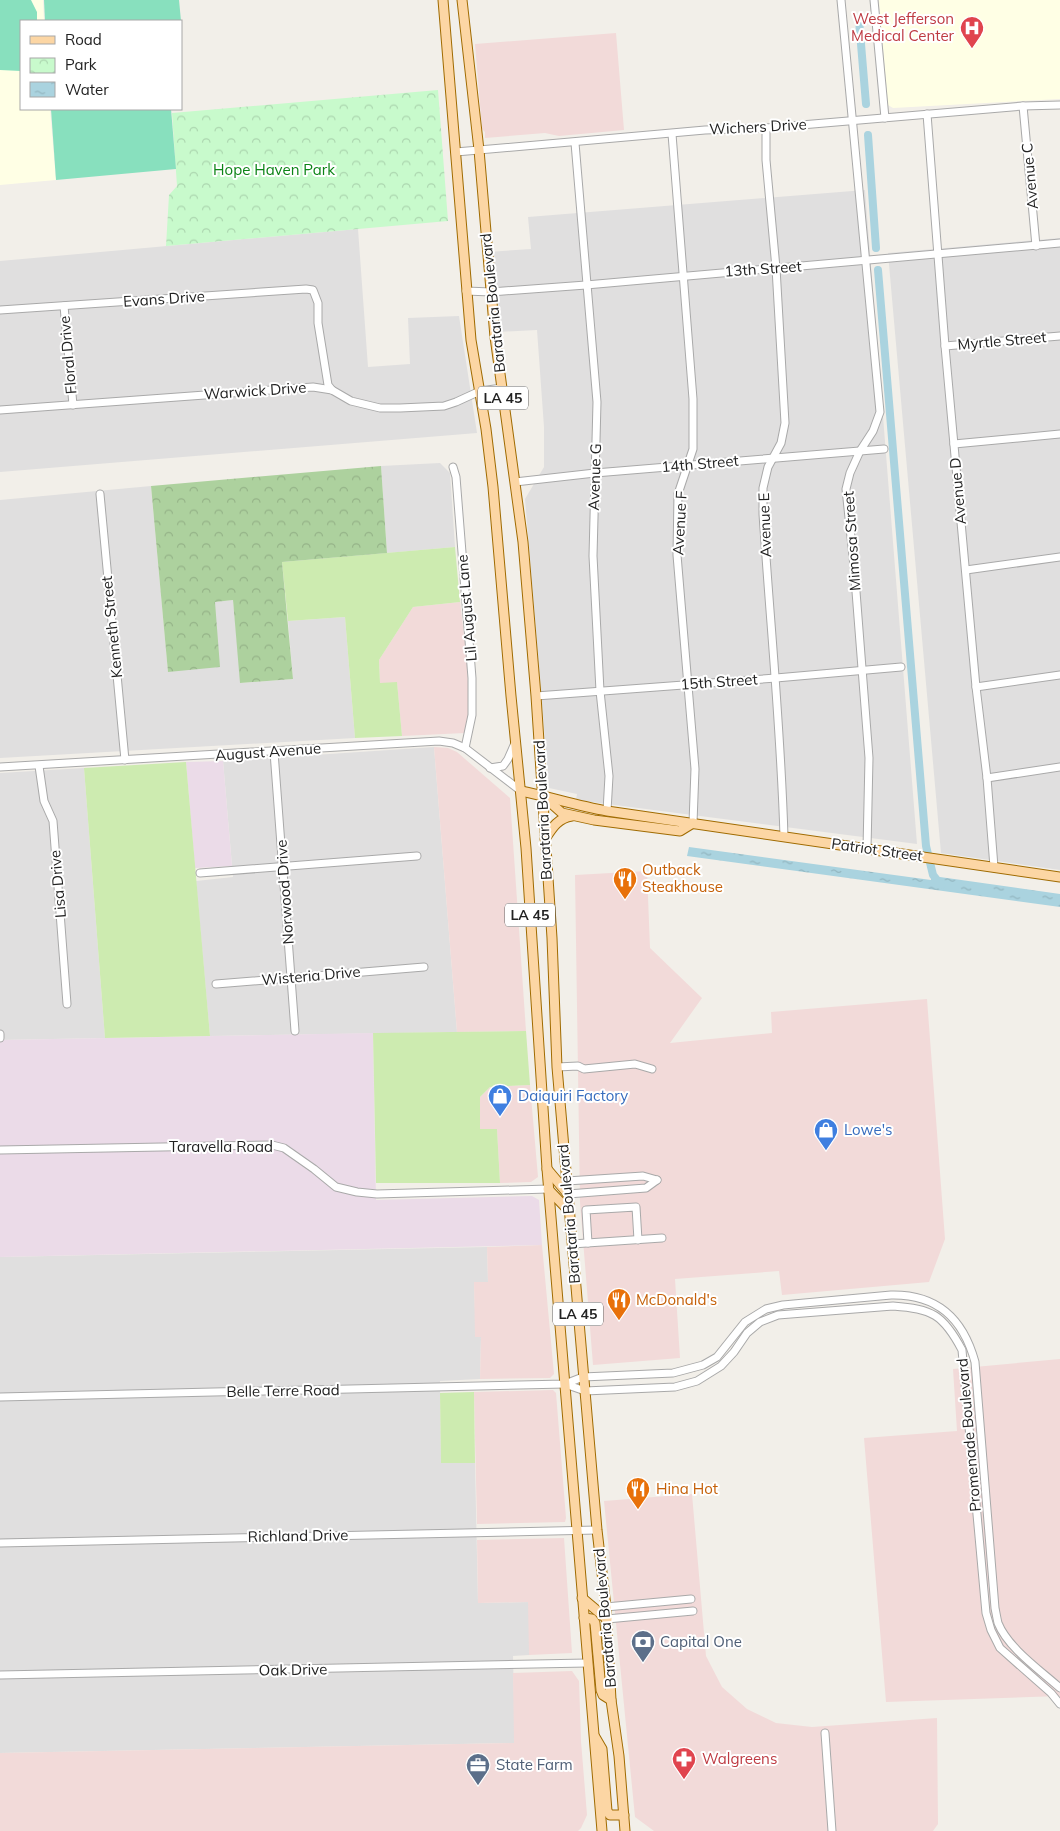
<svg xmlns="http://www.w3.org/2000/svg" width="1060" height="1831" font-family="Mulish,sans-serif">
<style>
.residential{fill:#e0dfdf}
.commercial{fill:#f2dad9}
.industrial{fill:#ebdbe8}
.education{fill:#ffffe5}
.grass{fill:#cdebb0}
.forest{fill:url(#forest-crowns)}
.park{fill:url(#park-crowns)}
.pitch{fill:#88e0be}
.water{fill:url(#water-ripples)}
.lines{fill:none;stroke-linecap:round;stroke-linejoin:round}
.canal{stroke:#aad3df;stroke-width:8}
.minor-casing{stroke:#a9a9a9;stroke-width:9}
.major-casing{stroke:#a06b00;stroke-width:11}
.minor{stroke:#fff;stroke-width:7}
.major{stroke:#fcd6a4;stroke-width:9}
.labels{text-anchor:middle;stroke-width:4;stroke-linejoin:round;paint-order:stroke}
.shield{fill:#fff;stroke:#646464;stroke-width:1}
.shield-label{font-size:14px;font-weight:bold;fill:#222}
.health-label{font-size:15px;fill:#be3a42;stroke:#fff;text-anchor:end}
.street-label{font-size:15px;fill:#222;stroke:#fff}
.park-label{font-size:15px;fill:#0c8416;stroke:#fff}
.food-label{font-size:15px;fill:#c56008;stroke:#fff;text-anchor:start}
.shop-label{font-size:15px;fill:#366cbe;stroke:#fff;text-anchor:start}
.service-label{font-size:15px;fill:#4e5e75;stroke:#fff;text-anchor:start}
</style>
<defs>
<pattern id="forest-crowns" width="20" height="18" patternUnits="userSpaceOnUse" patternTransform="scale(1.25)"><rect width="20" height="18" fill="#add19e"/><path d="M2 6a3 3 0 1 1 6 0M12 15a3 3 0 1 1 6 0" fill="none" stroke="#95b388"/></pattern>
<pattern id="park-crowns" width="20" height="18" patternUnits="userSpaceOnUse" patternTransform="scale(1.25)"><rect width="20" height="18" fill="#c8facc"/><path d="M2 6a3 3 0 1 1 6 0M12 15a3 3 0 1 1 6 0" fill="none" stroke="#acd6af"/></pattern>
<pattern id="water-ripples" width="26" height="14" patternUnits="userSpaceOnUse" patternTransform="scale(1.25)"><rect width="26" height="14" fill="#aad3df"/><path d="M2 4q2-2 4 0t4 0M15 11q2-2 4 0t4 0" fill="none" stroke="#92b5bf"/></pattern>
</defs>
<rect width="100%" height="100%" fill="#f2efe9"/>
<g class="residential">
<polygon points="865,190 917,844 576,800 577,794 549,788 525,499 544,467 544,427 537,330 497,332 488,252 531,249 528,217"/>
<polygon points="358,229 368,367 410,364 408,318 459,316 477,433 0,472 0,261"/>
<polygon points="1060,238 1060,870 941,853 888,253"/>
<polygon points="440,463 450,473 455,547 387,553 381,466"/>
<polygon points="151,486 168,672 214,602 233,600 241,683 293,679 288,621 345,617 355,738 0,758 0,500"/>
<polygon points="434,747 457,1032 210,1036 196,881 233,877 223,761"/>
<polygon points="84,768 105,1038 0,1040 0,773"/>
<polygon points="487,1247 488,1282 474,1283 476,1337 481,1337 480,1379 440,1381 441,1463 475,1463 478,1603 529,1602 529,1655 513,1656 515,1743 0,1753 0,1257"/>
</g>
<g class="commercial">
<polygon points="616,33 624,130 559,136 545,133 485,138 485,132 482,129 475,44"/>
<polygon points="460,602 467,660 469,709 465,733 402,736 397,683 380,683 379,660 413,607"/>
<polygon points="434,747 448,748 457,752 510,798 526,1031 457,1032"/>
<polygon points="647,871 650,948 702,998 670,1043 772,1033 771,1012 927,999 945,1239 929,1282 782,1295 779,1271 675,1279 680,1358 593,1365 580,1202 575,875"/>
<polygon points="530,1085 538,1177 531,1182 500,1183 497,1129 480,1129 480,1097 490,1087"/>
<polygon points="542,1245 554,1374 550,1378 480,1379 481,1337 475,1337 474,1282 488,1282 487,1247"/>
<polygon points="1060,1359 1060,1696 886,1702 864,1438 957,1431 953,1369"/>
<polygon points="553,1390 556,1393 566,1518 565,1522 477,1524 474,1392"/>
<polygon points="692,1494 706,1656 722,1687 747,1709 776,1723 812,1727 937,1718 938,1824 933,1831 654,1831 635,1817 604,1501"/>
<polygon points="564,1538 572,1653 529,1655 528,1602 478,1603 477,1540"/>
<polygon points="572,1671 579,1681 581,1741 587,1815 581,1828 578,1831 0,1831 0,1753 514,1743 513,1673"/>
</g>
<g class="industrial">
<polygon points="223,761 232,866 195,868 186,762"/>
<polygon points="373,1033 376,1200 532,1196 539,1200 542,1245 0,1257 0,1040"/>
</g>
<g class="education">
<polygon points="0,0 43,0 44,21 21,21 21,109 50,109 56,180 0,185"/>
<polygon points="879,0 1060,0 1060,99 893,108 888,105"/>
</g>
<g class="grass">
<polygon points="455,547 460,602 413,607 379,660 380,683 397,682 402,736 355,738 345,617 288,621 282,562"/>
<polygon points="186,762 210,1036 105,1038 84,768"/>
<polygon points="526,1031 530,1085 490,1087 480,1097 480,1129 497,1129 500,1183 376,1183 373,1033"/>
<polygon points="474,1392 475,1463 441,1463 440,1393"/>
</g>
<polygon class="forest" points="381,466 387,553 282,562 293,679 240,683 233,600 215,602 220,667 168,672 151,486"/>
<polygon class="park" points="438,90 448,221 166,246 169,195 177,186 172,113"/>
<g class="pitch">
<polygon points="0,0 31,0 37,12 37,21 21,21 21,71 0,70"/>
<polygon points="44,0 179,0 181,21 45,21"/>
<polygon points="51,109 171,109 176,169 56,180"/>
</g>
<polygon class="water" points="689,847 931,880 931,878 940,877 1060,894 1060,907 687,856"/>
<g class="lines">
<g class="canal">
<polyline points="859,20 866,104"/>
<polyline points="868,135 876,248"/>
<polyline points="878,270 926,846 933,875 941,885"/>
</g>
<g class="minor-casing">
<g id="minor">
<polyline points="841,0 880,412 873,431 860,451 850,473 846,489 854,566 869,758 867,849"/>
<polyline points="874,0 885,118"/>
<polyline points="1023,106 1036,246"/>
<polyline points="927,114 945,346 976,687 987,778 994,867"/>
<path d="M766 128V160L776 268 785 423 781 443 768 467 763 488V514C770 622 781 729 784 837"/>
<polyline points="672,134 693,399 693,449 678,494 677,555 695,769 693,823"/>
<polyline points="575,143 597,402 593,556 600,691 609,776 607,811"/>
<polyline points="456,152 705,130 766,128 1023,106 1060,105"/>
<polyline points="466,291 491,292 586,285 1060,243"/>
<polyline points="64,306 73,405"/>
<polyline points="0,310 306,289 313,290 318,303 318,323 328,385 332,390"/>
<polyline points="945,346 1060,336"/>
<polyline points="0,410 313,387 332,390 351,401 380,408 400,408 444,406 456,402 480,391 502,388"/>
<polyline points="954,444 1060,434"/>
<polyline points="453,467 456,477 472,678 472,715 465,748"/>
<polyline points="515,482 595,473 884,449"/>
<polyline points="100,494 125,760"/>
<polyline points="966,570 1060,557"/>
<polyline points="976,687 1060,675"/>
<polyline points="536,696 776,678 901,667"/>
<polyline points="274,752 295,1031"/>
<polyline points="39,766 44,801 53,821 67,1004"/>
<polyline points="0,767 439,741 453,743 465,748 521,791"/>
<polyline points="490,768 503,766 508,759 515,743"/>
<polyline points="987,778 1060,767"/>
<polyline points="200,873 417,856"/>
<polyline points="216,984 424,967"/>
<polyline points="0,1034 0,1038"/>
<polyline points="557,1067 578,1066 584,1069 635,1064 652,1069"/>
<polyline points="0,1150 272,1145 284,1148 314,1169 336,1187 357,1192 377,1194 548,1189"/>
<polyline points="567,1181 643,1176 657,1180"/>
<polyline points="568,1194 646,1188 657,1180"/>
<polyline points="588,1243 586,1210 636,1207 638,1240"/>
<polyline points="572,1244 662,1238"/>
<path d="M565 1384 585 1391 675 1387 697 1381 721 1366 734 1352 747 1333 760 1322 778 1315 893 1306C932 1309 943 1314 962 1350L986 1613 991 1630 1000 1648 1051 1693 1060 1704"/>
<path d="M0 1397 565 1384 583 1377 673 1373 703 1365 717 1357 745 1322 766 1309 783 1305 891 1295C937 1294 963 1318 975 1362L995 1608C996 1613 997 1619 998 1623 1008 1648 1040 1670 1060 1688"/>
<polyline points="0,1543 597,1530"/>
<polyline points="606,1607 691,1599"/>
<polyline points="607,1619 693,1611"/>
<polyline points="0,1675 587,1663"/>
<polyline points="825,1733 832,1831"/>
</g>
</g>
<g class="major-casing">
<g id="major">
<polyline points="443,0 471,340 486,429 493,487 511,696 526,848 547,1169 602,1831"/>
<polyline points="462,0 479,150 495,337 523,542 536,696 552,938 557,1067 597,1530 606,1607 611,1700 619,1756 625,1831"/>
<path d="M521 791C550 797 578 806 607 811L1060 877"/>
<polyline points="544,797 562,813 594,820 680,831 693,823"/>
<path d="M545 839C552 828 558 818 572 816"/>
<polyline points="547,1169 568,1194"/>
<polyline points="548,1189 570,1212"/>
<polyline points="582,1598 607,1619"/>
<polyline points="584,1618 592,1619 595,1623 601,1690 603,1695 611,1700"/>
<polyline points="595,1737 602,1749 607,1811 610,1815 624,1815"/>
</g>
</g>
<use href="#minor" class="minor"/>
<use href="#major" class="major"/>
</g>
<defs>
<g id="hospital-pin" transform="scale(1.25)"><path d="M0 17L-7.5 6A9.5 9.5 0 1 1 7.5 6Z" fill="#e0444e" stroke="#fff"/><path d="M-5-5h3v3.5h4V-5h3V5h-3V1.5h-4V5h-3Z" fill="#fff"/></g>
<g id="restaurant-pin" transform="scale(1.25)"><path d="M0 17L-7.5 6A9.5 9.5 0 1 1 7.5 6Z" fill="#e8710a" stroke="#fff"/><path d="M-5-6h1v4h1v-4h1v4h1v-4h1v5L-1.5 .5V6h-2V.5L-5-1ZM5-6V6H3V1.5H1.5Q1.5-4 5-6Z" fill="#fff"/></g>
<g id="shop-pin" transform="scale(1.25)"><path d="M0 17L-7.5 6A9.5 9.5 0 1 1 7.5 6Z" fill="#3f7fe0" stroke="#fff"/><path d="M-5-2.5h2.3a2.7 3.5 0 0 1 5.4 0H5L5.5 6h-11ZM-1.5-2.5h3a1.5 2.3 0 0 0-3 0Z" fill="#fff"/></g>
<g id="bank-pin" transform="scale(1.25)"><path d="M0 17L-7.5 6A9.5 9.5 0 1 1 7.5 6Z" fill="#5c6f8a" stroke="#fff"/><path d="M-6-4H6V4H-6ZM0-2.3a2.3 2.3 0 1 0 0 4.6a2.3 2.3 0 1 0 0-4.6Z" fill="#fff"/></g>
<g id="pharmacy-pin" transform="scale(1.25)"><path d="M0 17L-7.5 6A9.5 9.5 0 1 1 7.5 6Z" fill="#e0444e" stroke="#fff"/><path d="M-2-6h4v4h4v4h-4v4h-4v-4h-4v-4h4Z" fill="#fff"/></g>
<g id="office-pin" transform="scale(1.25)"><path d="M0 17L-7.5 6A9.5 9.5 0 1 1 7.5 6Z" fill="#5c6f8a" stroke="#fff"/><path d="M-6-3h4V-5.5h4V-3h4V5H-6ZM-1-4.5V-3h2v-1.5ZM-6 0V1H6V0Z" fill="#fff"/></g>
</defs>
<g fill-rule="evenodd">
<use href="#hospital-pin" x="972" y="28"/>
<use href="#restaurant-pin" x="625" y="879"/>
<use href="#shop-pin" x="500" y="1096"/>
<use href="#shop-pin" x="826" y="1130"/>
<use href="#restaurant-pin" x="619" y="1300"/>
<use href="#restaurant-pin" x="638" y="1489"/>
<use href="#bank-pin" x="643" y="1642"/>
<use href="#pharmacy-pin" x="684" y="1759"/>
<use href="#office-pin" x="478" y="1765"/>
</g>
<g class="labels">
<g class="shield">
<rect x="478" y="386.5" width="50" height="23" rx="4"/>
<rect x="505" y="903.5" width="50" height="23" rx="4"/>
<rect x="553" y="1302.5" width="50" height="23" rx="4"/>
</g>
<g class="shield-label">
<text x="503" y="403">LA 45</text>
<text x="530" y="920">LA 45</text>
<text x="578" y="1319">LA 45</text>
</g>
<g class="health-label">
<text x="954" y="24">West Jefferson<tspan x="954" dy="17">Medical Center</tspan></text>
<text x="702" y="1764" text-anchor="start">Walgreens</text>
</g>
<g class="street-label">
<text transform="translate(758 127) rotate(-3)" y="5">Wichers Drive</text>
<text transform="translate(1030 176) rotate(-95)" y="5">Avenue C</text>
<text transform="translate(763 269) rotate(-4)" y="5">13th Street</text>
<text transform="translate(164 299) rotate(-4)" y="5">Evans Drive</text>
<text transform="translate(493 303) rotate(-96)" y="5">Barataria Boulevard</text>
<text transform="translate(1002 341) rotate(-5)" y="5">Myrtle Street</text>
<text transform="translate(68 355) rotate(-95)" y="5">Floral Drive</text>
<text transform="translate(255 391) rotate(-4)" y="5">Warwick Drive</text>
<text transform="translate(700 464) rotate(-5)" y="5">14th Street</text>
<text transform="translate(595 477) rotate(-88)" y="5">Avenue G</text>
<text transform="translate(958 491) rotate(-95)" y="5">Avenue D</text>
<text transform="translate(680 523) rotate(-87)" y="5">Avenue F</text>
<text transform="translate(765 525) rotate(-92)" y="5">Avenue E</text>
<text transform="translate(852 541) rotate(-94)" y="5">Mimosa Street</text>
<text transform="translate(467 608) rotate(-95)" y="5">Lil August Lane</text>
<text transform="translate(112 627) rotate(-96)" y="5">Kenneth Street</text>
<text transform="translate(719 682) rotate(-4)" y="5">15th Street</text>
<text transform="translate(268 752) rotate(-4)" y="5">August Avenue</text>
<text transform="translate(543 810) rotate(-93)" y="5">Barataria Boulevard</text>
<text transform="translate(877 850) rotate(8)" y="5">Patriot Street</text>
<text transform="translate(58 884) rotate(-95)" y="5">Lisa Drive</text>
<text transform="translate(285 892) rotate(-94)" y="5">Norwood Drive</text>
<text transform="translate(311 976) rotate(-5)" y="5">Wisteria Drive</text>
<text x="221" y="1152">Taravella Road</text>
<text transform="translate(569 1214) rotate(-95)" y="5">Barataria Boulevard</text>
<text transform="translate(283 1391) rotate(-1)" y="5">Belle Terre Road</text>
<text transform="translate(969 1435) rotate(-95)" y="5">Promenade Boulevard</text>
<text transform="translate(298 1536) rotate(-1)" y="5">Richland Drive</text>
<text transform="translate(605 1618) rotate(-95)" y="5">Barataria Boulevard</text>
<text transform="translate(293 1670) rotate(-1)" y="5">Oak Drive</text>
</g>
<g class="park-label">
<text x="274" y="175">Hope Haven Park</text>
</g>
<g class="food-label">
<text x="642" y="875">Outback<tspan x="642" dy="17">Steakhouse</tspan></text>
<text x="636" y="1305">McDonald's</text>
<text x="656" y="1494">Hina Hot</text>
</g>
<g class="shop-label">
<text x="518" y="1101">Daiquiri Factory</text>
<text x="844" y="1135">Lowe's</text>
</g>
<g class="service-label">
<text x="660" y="1647">Capital One</text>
<text x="496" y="1770">State Farm</text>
</g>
</g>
<rect x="20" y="20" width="162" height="90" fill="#ffffff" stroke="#a7a7a7"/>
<rect x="30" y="36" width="25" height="8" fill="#fcd6a4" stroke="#a7a7a7"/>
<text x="65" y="45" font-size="15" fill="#222222">Road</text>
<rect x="30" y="58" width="25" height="15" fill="url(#park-crowns)" stroke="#a7a7a7"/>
<text x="65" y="70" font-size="15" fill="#222222">Park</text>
<rect x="30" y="82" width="25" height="15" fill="url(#water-ripples)" stroke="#a7a7a7"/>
<text x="65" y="95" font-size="15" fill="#222222">Water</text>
</svg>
